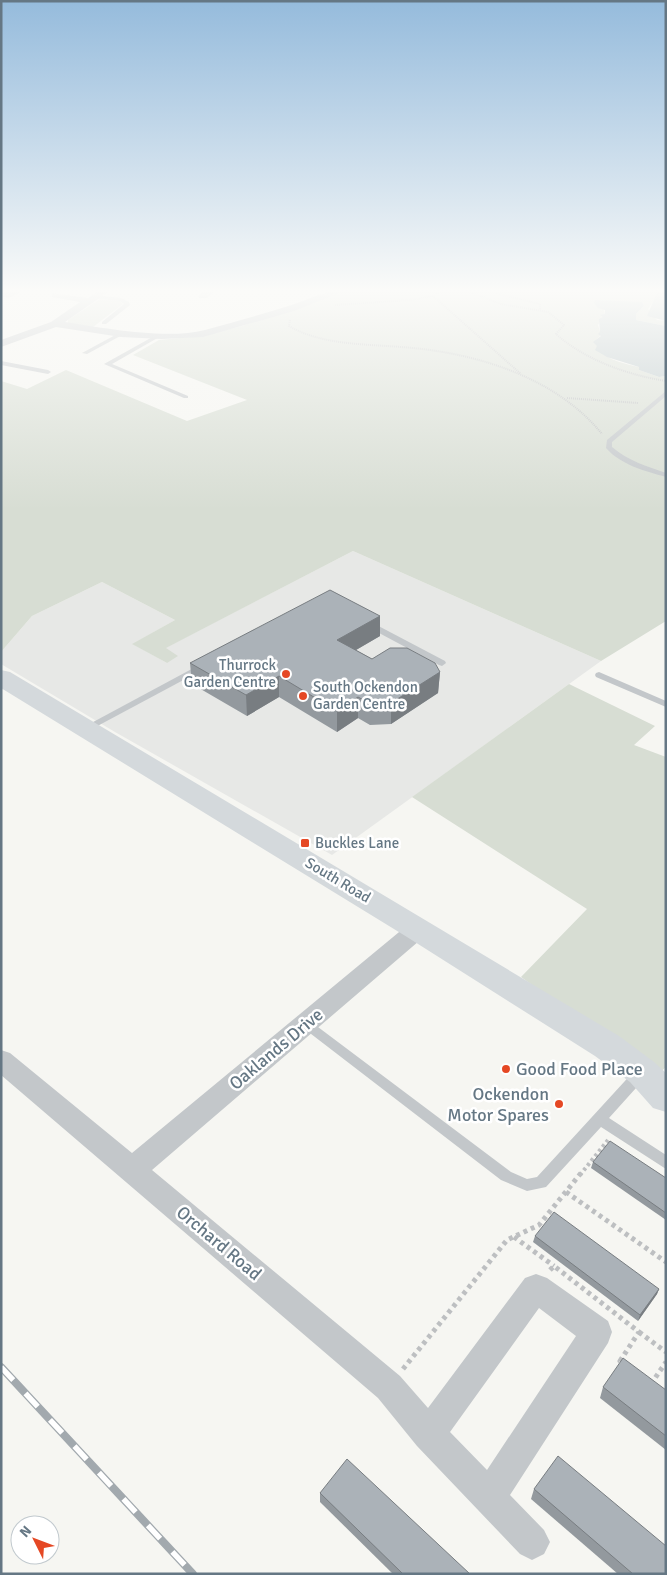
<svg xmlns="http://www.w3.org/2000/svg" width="667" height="1575" font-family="Signika,sans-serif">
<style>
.built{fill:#e7e8e6}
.green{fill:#d7ddd3}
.water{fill:#b9c6c9}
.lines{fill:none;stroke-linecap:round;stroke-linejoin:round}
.path-far2{stroke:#bdbfc1;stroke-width:2;stroke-dasharray:1 1;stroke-linecap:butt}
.path-far1{stroke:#bdbfc1;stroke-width:4;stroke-dasharray:3 3;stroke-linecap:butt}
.path{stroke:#bdbfc1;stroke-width:5;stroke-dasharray:4 4;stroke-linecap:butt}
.lane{fill:#c3c7ca;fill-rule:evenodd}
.street{fill:#c3c7ca;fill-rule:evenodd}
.secondary{fill:#d4d9dc;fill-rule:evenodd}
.rail-casing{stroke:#a2a9ae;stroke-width:8}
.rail{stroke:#fff;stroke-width:5.5;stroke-dasharray:18;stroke-linecap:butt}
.wall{fill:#93999e}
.shaded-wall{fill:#787d81}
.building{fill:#abb2b8;stroke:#787d81}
.poi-dot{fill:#e54824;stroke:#fff;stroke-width:2}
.labels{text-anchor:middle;stroke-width:5;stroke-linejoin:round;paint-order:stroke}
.poi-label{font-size:15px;fill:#657784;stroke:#fff;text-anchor:start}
.street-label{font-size:15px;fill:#657784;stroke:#fff}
.near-street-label{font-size:18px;fill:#657784;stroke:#fff}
.near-poi-label{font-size:18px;fill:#657784;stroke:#fff;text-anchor:start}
</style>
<rect width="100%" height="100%" fill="#f6f6f2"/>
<polygon class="built" points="353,551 601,661 332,855 115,732 1,664 1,652 32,616 102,582 175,620 133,644 167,663 165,648"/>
<g class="green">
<path d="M342 290H658V294L648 309 657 320 666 321V326L636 320V314L644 306 601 300 605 314 598 325 601 335 596 340C599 359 622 363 639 367V370L659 377 666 376V621L601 661 353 551 166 648 178 656 167 663 132 644 175 620 102 582 32 616 1 652V381L27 389 66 370 187 421 247 400 133 355 159 340 201 336 242 326Z"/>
<polygon points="100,299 120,301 123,304 93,327 68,323 68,320"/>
<polygon points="569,684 655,726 634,745 666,757 666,1067 657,1075 521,977 587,909 412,797"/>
</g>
<g class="water">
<polygon points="658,290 666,290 666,321 647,316"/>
<polygon points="595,300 642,302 644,306 636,314 636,320 666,326 666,376 659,377 639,370 639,367 607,357 595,350 597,346 593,342 601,336 598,334 600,332 599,319 603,317 600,315 605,314 605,310 598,308 594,303"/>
</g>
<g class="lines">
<g class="path-far2">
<polyline points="444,290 433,296 521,374"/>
<path d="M465 290 501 304 548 312 564 325 556 334C585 360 628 375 666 381"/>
<polyline points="482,290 540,304 540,310"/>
<polyline points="335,305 410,300 433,296"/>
<path d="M290 320 289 326C321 345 365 344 401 347 473 352 555 376 602 434"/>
<polyline points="567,398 638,403"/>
</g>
<polyline class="path-far1" points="580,1175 608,1140"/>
<g class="path">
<polyline points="566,1192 666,1262"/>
<polyline points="514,1237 554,1266"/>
<polyline points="550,1270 554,1266 639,1332 620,1361 623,1363"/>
<polyline points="639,1332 666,1352"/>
<polyline points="403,1369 507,1240 539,1225 581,1173"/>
<polyline points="651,1384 666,1362"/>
</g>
<g class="lane">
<polygon points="95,295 121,298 129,302 130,305 106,324 102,324 102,322 124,304 120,301 93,298"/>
<polygon points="119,333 124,334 87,354 82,353"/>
<polygon points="156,335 161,336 112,364 188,396 188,398 184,398 104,364"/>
<polygon points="1,361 48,370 51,372 48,374 1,365"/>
<path d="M666 391V396L612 442V447C628 461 647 466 666 473V477C645 471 621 465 606 448L607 440Z"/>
<polygon points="369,621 445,661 446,663 442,666 439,665 366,626 366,622"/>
<polygon points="201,664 204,665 205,667 204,669 90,730 87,731 82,728"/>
<polygon points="599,672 666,701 666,707 596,677 595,675 596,673"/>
<polygon points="306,1019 310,1021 511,1172 527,1179 537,1177 635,1070 640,1069 645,1070 646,1074 645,1078 609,1118 666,1155 666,1169 601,1127 546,1187 527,1191 501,1180 302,1027 300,1024 302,1021"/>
</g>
<g class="street">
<polygon points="1,290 25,290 9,298 1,296"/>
<path d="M100 290H111L65 322C104 328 166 340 205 330 232 323 259 315 285 307 306 301 326 289 347 290L294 311 203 337 162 339 121 337 56 327 1 347V340L51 322 80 302 52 297V293L88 298Z"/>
<polygon points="204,290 215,290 207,298 199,298 198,296"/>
<path d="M418 921 426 923 429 929 426 935 152 1170 400 1376 428 1408 525 1278 536 1274 547 1278 608 1321 612 1332 608 1343 510 1495 544 1530 550 1542 544 1554 532 1560 520 1554 417 1446 378 1398 1 1075V1050L10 1053 132 1153 410 923ZM539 1308 576 1336 487 1470 450 1432Z"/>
</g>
<polygon class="secondary" points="1,670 10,672 619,1036 654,1062 666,1073 666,1112 653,1108 630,1082 595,1056 407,937 1,688"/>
<g class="rail-casing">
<polyline id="rail" points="1,1367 193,1574"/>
</g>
<use href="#rail" class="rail"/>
</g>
<g class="wall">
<polygon points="380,616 380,636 356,650 372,659 440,672 438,693 391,724 370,725 358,718 337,732 279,697 247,716 192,684 190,663"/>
<polygon points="593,1162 666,1178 666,1220 591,1168"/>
<polygon points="535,1236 659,1289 657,1294 638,1321 533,1242"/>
<polygon points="603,1387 666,1390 666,1450 600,1398"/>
<polygon points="534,1489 666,1574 618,1574 531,1499"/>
<polygon points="320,1493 470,1574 393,1574 320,1502"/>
</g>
<g class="shaded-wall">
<polygon points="380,616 380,636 337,661 337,640"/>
<polygon points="440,672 438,693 391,724 391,703"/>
<polygon points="279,676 279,697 247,716 246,695"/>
<polygon points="358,697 358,718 337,732 337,711"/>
<polygon points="659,1289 657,1294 638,1321 640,1315"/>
</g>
<g class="building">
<polygon points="330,590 380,616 337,640 372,659 390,648 407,648 435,663 440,672 391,703 371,704 358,697 337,711 279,676 246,695 190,663"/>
<polygon points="610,1141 666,1178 666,1213 593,1162"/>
<polygon points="554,1212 659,1289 640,1315 535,1236"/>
<polygon points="623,1358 666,1390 666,1436 603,1387"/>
<polygon points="558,1456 666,1546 666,1574 633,1574 534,1489"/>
<polygon points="347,1459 470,1574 403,1574 320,1493"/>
</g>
<linearGradient id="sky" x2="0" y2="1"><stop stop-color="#95bbdc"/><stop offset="0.57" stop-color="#fbfbf9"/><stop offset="1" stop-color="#fbfbf9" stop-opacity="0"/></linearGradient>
<rect width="667" height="510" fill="url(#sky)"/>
<g class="poi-dot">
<circle cx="286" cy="674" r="5"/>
<circle cx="303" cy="696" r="5"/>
<rect x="300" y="838" width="10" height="10" rx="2.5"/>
<circle cx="506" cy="1069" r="5"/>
<circle cx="559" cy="1104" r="5"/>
</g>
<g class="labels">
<g class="poi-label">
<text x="276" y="670" text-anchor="end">Thurrock<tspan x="276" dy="17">Garden Centre</tspan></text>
<text x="313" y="692">South Ockendon<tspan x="313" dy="17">Garden Centre</tspan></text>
<text x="315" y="848">Buckles Lane</text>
</g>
<g class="street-label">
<text transform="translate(338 880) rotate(31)" y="5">South Road</text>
</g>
<g class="near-street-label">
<text transform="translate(276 1049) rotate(-40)" y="6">Oaklands Drive</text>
<text transform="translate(219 1243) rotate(40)" y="6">Orchard Road</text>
</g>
<g class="near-poi-label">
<text x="516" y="1075">Good Food Place</text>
<text x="549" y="1100" text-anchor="end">Ockendon<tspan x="549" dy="21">Motor Spares</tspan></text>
</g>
</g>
<rect width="667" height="1575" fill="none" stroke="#657784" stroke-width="5"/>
<g transform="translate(35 1540) rotate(312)"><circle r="24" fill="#ffffff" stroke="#c1c9ce"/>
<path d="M0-4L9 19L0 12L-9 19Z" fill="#e54824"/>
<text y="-8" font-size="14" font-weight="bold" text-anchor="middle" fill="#657784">N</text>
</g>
</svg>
